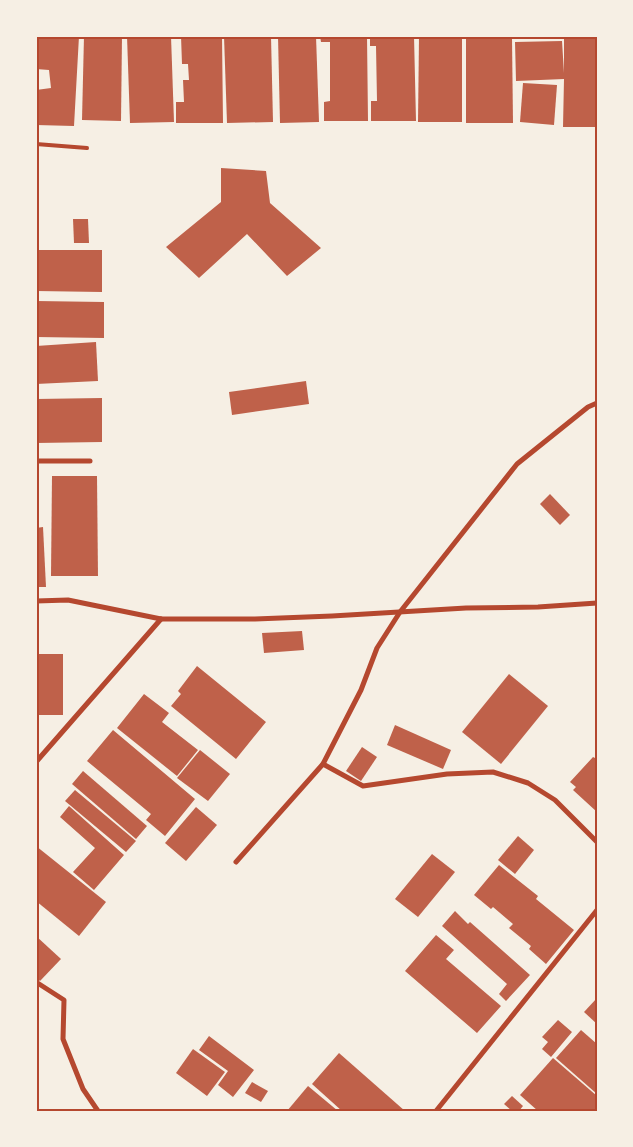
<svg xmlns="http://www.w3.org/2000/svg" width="633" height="1147" font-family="'Sofia Sans Condensed',sans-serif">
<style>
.building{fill:#bf614a}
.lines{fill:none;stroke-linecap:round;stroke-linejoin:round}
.service{stroke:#b5482f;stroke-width:4}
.minor{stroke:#b5482f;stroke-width:5}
.neatline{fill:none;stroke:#b5482f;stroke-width:2}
</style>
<rect width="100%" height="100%" fill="#f6efe4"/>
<g class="building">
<polygon points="41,36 79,36 74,126 36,125 36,90 51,88 49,70 36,69 36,41"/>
<polygon points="84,36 122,36 121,121 82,120"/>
<polygon points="127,36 171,36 174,122 130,123"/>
<polygon points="181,36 222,36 223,123 176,123 176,102 184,102 183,80 189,80 188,64 182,64"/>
<polygon points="224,36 271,36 273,122 227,123"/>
<polygon points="278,36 316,36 319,122 280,123"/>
<polygon points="320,36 367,36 368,121 324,121 324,102 330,101 330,42 321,42"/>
<polygon points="370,36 414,36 416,121 371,121 371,101 377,101 376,46 370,46"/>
<polygon points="564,36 597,36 597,127 563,127 564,79 516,81 515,42 562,41 564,73"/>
<polygon points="419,37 462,38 462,122 418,122"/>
<polygon points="466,38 512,38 513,123 466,123"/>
<polygon points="523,83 557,85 554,125 520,122"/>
<polygon points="221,168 266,171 270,203 321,248 287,276 247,234 199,278 166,247 221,202"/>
<polygon points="73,219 88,219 89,243 74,243"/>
<polygon points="36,250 102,250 102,292 36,291"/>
<polygon points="36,301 104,302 104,338 36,337"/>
<polygon points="96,342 98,381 36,384 36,346"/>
<polygon points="306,381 309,404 232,415 229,392"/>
<polygon points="102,398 102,442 36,443 36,399"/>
<polygon points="52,476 97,476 98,576 51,576"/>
<polygon points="550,494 570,515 560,525 540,504"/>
<polygon points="43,527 46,587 36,587 36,528"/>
<polygon points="302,631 304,650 264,653 262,633"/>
<rect x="36" y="654" width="27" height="61"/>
<polygon points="197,666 266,722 236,759 171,706 181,694 178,691"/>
<polygon points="509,674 548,706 501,764 462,732"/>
<polygon points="144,694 169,713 162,722 198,750 177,776 117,728"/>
<polygon points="395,725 451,750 443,769 387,745"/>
<polygon points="113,730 195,799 165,836 146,820 151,814 87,761"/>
<polygon points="362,747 377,757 361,781 346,771"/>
<polygon points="200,750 230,774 208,801 177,778"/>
<polygon points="593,757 595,758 597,757 597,812 573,790 576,787 570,782"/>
<polygon points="83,771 147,826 136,839 72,784"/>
<polygon points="75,790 136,841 126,852 65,801"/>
<polygon points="69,806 124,855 94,890 73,872 95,848 60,817"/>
<polygon points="196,807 217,825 186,861 165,843"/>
<polygon points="518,836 534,850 515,874 498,860"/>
<polygon points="36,846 106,902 79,936 36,901"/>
<polygon points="432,854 455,872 418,917 395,899"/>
<polygon points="499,865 538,896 536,899 574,930 546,964 529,949 531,946 509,928 513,924 493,907 491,909 474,895"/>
<polygon points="455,911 468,924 470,922 530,975 506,1001 499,994 507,984 442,926"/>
<polygon points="436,935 454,950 446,959 501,1006 477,1033 405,971"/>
<polygon points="36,936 61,959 40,981 36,978"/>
<polygon points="597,998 597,1024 584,1012"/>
<polygon points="558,1020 572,1032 551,1057 542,1049 548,1042 542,1037"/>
<polygon points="581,1030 597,1044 597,1094 556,1058"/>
<polygon points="209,1036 254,1070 233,1097 218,1085 228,1071 199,1050"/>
<polygon points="193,1049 225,1072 207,1096 176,1073"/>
<polygon points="339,1053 405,1111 342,1111 312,1084"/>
<polygon points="553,1058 597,1096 597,1111 538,1111 520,1095"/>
<polygon points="252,1082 268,1091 261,1102 245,1093"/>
<polygon points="308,1086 338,1111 287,1111"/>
<polygon points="512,1096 523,1106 519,1111 512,1111 504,1104"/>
</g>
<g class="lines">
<polyline class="service" points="36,144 87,148"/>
<g class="minor">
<polyline points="36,461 90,461"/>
<polyline points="36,601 68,600 161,619 255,619 332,616 466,608 538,607 597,603"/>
<polyline points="36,762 161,619"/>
<polyline points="323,764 363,786 447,774 493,772 528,783 555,800 597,842"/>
<polyline points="236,862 323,764 361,690 377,648 400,612 517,464 588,407 597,403"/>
<polyline points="36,982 64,1000 63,1039 83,1089 98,1111"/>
<polyline points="436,1111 597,910"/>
</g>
</g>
<rect width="633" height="1147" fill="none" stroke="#f6efe4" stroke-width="75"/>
<rect x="38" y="38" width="558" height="1072" class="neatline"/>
</svg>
